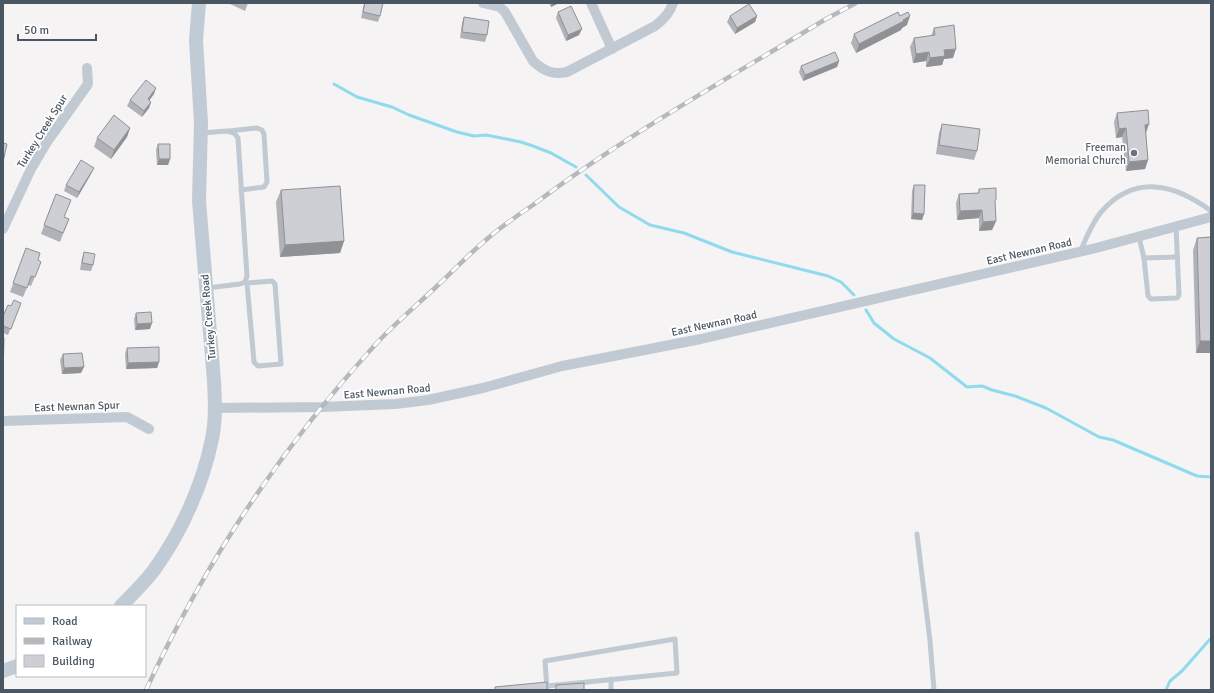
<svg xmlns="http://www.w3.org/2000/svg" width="1214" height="693" font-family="Signika,sans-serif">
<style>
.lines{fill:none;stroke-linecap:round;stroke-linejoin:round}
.stream{stroke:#90daee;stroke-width:3}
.lane{stroke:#c1cad2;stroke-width:5}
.street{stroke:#c1cad2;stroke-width:10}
.secondary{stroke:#c1cbd6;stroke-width:14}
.rail-casing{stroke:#b5b8bd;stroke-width:4.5}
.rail{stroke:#fff;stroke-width:3;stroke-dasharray:9;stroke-linecap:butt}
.wall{fill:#b0b2b7}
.shaded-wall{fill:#909195}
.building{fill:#cdcfd5;stroke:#909195}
.worship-dot{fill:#6b7280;stroke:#fff;stroke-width:1.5}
.labels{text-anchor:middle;stroke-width:3.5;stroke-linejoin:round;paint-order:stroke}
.street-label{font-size:11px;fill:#4a5661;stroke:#fff}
.worship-label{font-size:11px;fill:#5b616d;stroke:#fff;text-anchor:end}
</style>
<rect width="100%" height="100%" fill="#f5f3f3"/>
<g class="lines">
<g class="stream">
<polyline points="334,84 357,97 392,107 409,115 457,132 474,136 486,135 521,142 533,146 551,153 576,167"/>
<polyline points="586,175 619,207 650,225 684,233 732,252 828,276 841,282 854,295"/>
<polyline points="866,310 874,323 894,339 930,358 967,387 982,386 992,390 1015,396 1046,408 1099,437 1113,440 1197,476 1211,477"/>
<polyline points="1166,690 1170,681 1182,671 1211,638"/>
</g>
<g class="lane">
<polyline points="229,131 257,128 262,130 264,134 267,182 264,187 241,190"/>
<polyline points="202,133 227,131 234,133 238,138 247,276 245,282 240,284 207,288"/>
<polyline points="1139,237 1144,258 1148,296 1151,299 1177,298 1179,295 1176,226"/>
<path d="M1080 252C1086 239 1092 222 1102 211 1135 174 1175 184 1211 211"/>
<polyline points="1144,258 1177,257"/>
<polyline points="245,282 247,283 254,362 258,366 281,364 275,284 272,281 247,283"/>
<polyline points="917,534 930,641 934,690"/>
<polyline points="611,679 611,690"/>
<polyline points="547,686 677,673 675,639 545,661 547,690"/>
</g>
<g class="street">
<path d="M483 3 500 7 505 12 533 61C544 71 552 75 567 72L655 26C663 20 670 13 673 3"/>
<polyline points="591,3 612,49"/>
<polyline points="3,229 31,169 47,142 88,84 87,68"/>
<polyline points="215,408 322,407 395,404 428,400 483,388 562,366 701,339 1096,248 1211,217"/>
<polyline points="3,421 127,417 149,429"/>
</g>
<g class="secondary">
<path d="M121 606C132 595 144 583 154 570 181 533 203 484 212 439 216 420 215 401 214 381L199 201 201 123 196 40 199 3"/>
<polyline points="3,671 17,666"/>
</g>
<g class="rail-casing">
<path id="rail" d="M146 690C204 564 282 447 375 345 394 324 416 306 436 287 452 272 468 255 486 240 500 227 517 216 533 205 626 135 727 79 826 19L856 3"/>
</g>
<use href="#rail" class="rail"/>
</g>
<g class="wall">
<polygon points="230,3 248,3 245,11 230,4"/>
<polygon points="364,3 383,3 380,16 378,22 361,18"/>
<polygon points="549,3 559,3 551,7"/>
<polygon points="558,12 579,35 566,41 556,18"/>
<polygon points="730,16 757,16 755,22 735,34 727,22"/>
<polygon points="900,16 907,25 902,28 901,30 856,53 851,43 854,34"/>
<polygon points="464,17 487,35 485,42 460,38 462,23"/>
<polygon points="934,28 953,58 944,59 942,65 926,67 926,61 913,63 910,47 914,38 931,36"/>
<polygon points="839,61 837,67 803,81 799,72 801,66"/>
<polygon points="154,94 149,100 151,102 149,108 142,117 127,106 130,100"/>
<polygon points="1117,113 1146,133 1148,160 1145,169 1126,171 1122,137 1116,138 1114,122"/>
<polygon points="942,124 977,151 974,160 936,154 939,133"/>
<polygon points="130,128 127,137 111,159 94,147 97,138"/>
<polygon points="158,144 170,159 168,165 157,165 156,150"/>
<polygon points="91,174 77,198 64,191 66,185"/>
<polygon points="914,185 924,214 922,220 911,219 912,191"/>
<polygon points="979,189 995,205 996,221 992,230 979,231 979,218 957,220 956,203 959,194 978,193"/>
<polygon points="281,190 344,241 340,253 280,257 276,202"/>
<polygon points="56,194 64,217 69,219 60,242 41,234"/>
<polygon points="1211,237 1211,353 1196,353 1193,250 1197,238"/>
<polygon points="26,248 38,260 41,262 31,286 28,285 23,297 10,292"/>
<polygon points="84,252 93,265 91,271 80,270 82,258"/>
<polygon points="21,303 8,335 3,333 3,316 11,306"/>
<polygon points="136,313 150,329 135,330 134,319"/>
<polygon points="127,348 159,362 157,368 126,369 125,354"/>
<polygon points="63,354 81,373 62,374 60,360"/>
</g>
<g class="shaded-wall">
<polygon points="552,3 559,3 551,7"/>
<polygon points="757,16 755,22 735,34 737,28"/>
<polygon points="910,16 907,25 902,28 901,30 856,53 859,44"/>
<polygon points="582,29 579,35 566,41 568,35"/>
<polygon points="956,49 953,58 944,59 942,65 926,67 930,58 944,50"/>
<polygon points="929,52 926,61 913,63 916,54"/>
<polygon points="839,61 837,67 803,81 805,75"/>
<polygon points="156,88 154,94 146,105 148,99"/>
<polygon points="151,102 149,108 142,117 144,111"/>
<polygon points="1149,124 1146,133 1142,134 1145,125"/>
<polygon points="130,128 127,137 111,159 114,150"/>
<polygon points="1126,128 1122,137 1116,138 1119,129"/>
<polygon points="159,159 170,159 168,165 157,165"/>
<polygon points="1148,160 1145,169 1126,171 1129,162"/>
<polygon points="94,168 91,174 77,198 79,192"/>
<polygon points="982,210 979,218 957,220 960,211"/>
<polygon points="913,213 924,214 922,220 911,219"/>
<polygon points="996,221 992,230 979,231 983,222"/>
<polygon points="344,241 340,253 280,257 285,245"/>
<polygon points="152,323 150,329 135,330 137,324"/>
<polygon points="1200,341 1211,341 1211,353 1196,353"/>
<polygon points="159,362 157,368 126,369 128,363"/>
<polygon points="84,367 81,373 62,374 64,368"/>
</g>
<g class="building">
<polygon points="365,3 383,3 380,16 363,12"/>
<polygon points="749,4 757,16 737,28 730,16"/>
<polygon points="571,6 582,29 568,35 558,12"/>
<polygon points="898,12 900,16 908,12 910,16 903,20 904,21 859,44 854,34"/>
<polygon points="464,17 489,21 487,35 462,32"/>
<polygon points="954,25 956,49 944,50 945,56 930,58 929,52 916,54 914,38 935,35 934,28"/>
<polygon points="835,52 839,61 805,75 801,66"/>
<polygon points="146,80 156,88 148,99 151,102 144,111 130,100"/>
<polygon points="1148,110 1149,124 1145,125 1148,160 1129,162 1126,128 1119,129 1117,113"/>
<polygon points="114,115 130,128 114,150 97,138"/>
<polygon points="942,124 980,129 977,151 939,145"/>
<polygon points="3,143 7,144 3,162"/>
<polygon points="158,144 170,144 170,159 159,159"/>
<polygon points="81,160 94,168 79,192 66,185"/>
<polygon points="914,185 925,185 924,214 913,213"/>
<polygon points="340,186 344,241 285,245 281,190"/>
<polygon points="996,188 996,200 995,200 996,221 983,222 982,210 960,211 959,194 979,193 979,189"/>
<polygon points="56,194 71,200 64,217 69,219 63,233 44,225"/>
<polygon points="1211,237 1211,341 1200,341 1197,238"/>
<polygon points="26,248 40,253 38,260 41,262 35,277 31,276 27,288 13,283"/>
<polygon points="84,252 95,254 93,265 82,263"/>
<polygon points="14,300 21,303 11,329 3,326 3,316 8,305 11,306"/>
<polygon points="151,312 152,323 137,324 136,313"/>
<polygon points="3,338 4,338 3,376"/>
<polygon points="159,347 159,362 128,363 127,348"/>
<polygon points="82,353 84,367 64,368 63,354"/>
<polygon points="547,682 547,690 495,690 495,687"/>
<polygon points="584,683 584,690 556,690 556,685"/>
</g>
<circle class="worship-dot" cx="1134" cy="153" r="4"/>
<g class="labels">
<g class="street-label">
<text transform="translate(42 131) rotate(-58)" y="4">Turkey Creek Spur</text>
<text transform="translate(1029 251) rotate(-13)" y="4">East Newnan Road</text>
<text transform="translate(208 317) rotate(-95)" y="4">Turkey Creek Road</text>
<text transform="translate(714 323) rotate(-12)" y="4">East Newnan Road</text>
<text transform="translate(387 391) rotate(-5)" y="4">East Newnan Road</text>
<text transform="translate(77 406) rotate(-2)" y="4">East Newnan Spur</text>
</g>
<g class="worship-label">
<text x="1126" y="151">Freeman<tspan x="1126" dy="13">Memorial Church</tspan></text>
</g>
</g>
<rect width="1214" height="693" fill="none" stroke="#4a5661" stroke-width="8"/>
<rect x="16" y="605" width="130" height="72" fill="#ffffff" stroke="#b7bbc0"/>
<rect x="24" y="618" width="20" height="6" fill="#c1cbd6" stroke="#b7bbc0"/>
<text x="52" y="625" font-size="12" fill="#4a5661">Road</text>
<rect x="24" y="638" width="20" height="6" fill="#b5b8bd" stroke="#b7bbc0"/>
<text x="52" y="645" font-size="12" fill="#4a5661">Railway</text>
<rect x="24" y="655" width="20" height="12" fill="#cdcfd5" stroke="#b7bbc0"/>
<text x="52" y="665" font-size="12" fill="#4a5661">Building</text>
<path d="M18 34v6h78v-6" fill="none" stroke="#4a5661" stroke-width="2"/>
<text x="24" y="34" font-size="12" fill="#4a5661" stroke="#ffffff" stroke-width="3" paint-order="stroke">50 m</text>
</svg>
